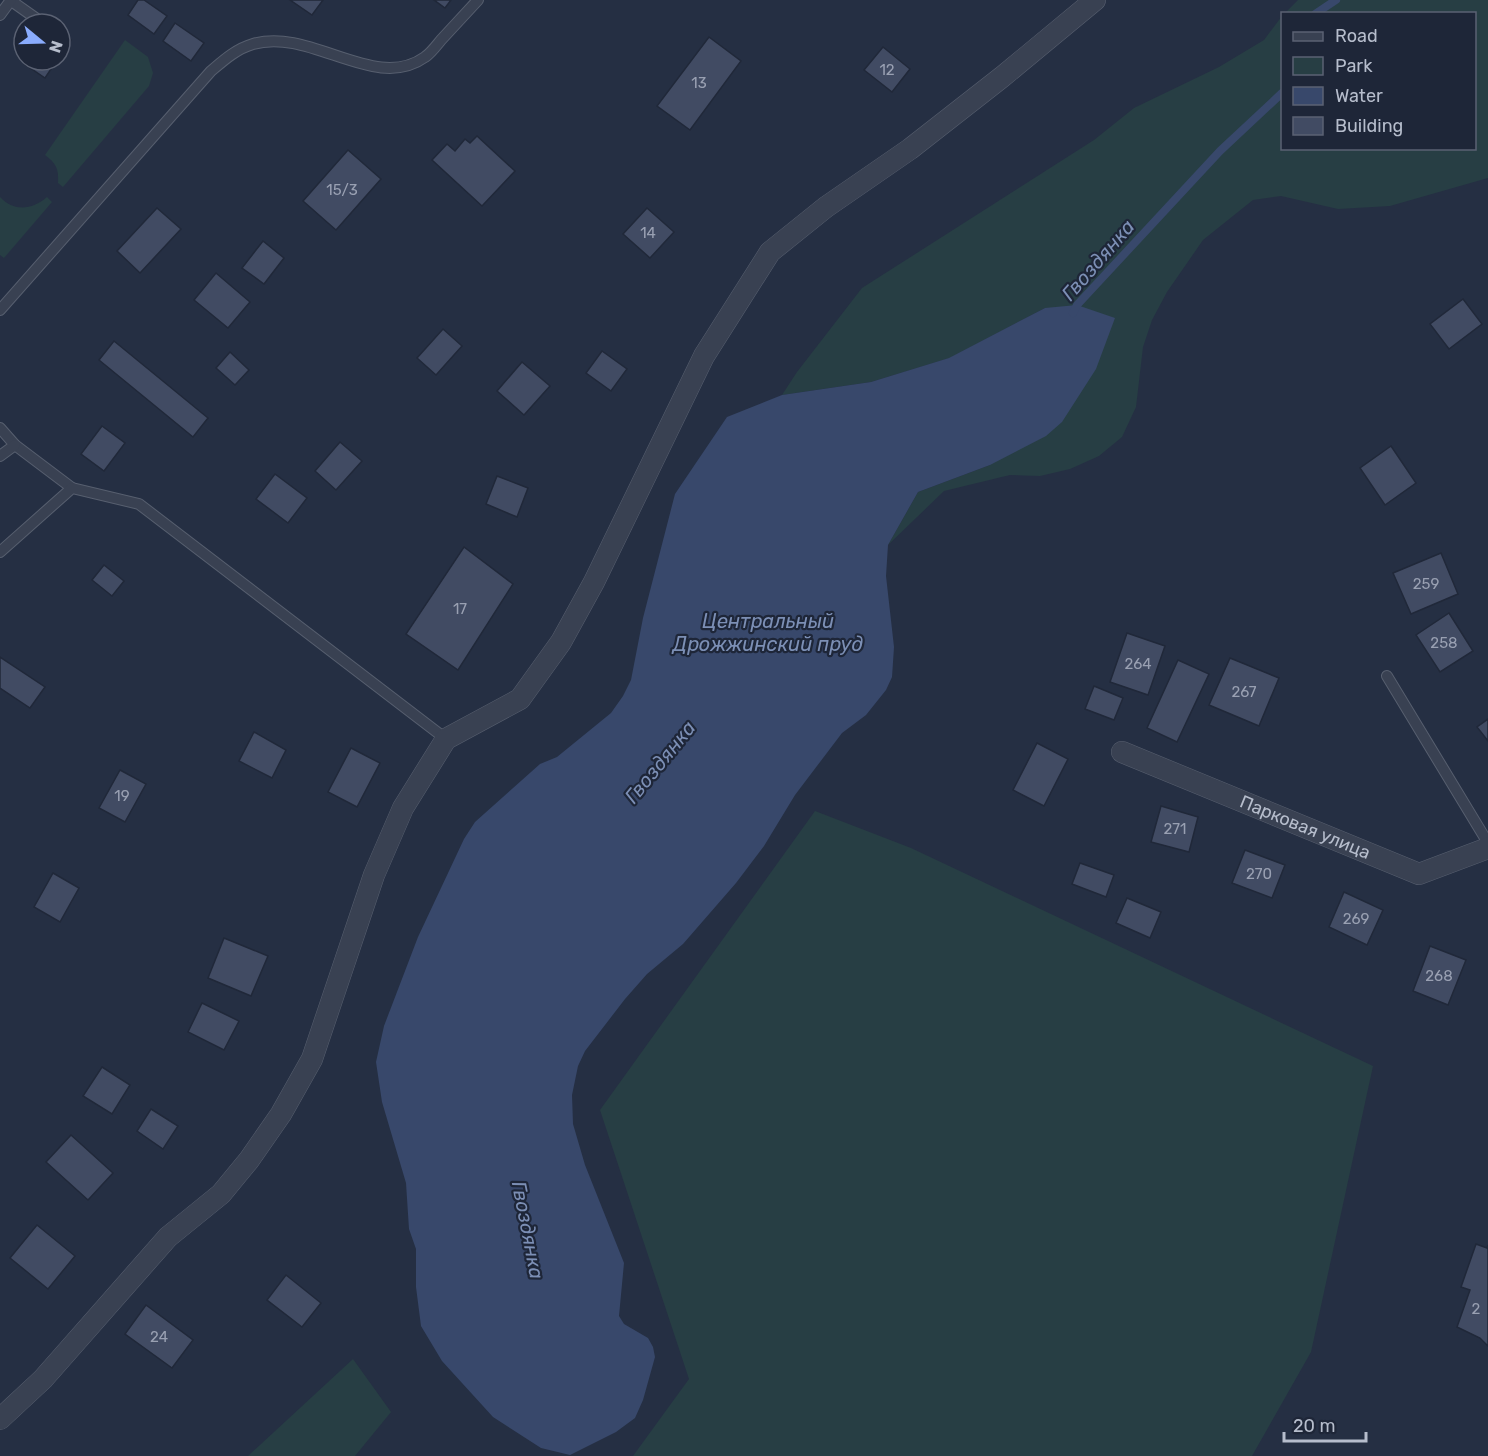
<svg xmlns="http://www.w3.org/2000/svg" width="1488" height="1456" font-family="Rubik,sans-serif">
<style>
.green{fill:#273e44}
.water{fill:#38486b}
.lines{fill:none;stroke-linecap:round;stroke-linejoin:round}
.stream{stroke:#38486b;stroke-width:8}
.building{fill:#414b63;stroke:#202839;stroke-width:1.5}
.lane-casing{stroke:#575f6f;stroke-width:12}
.street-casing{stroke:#575f6f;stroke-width:22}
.lane{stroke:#394152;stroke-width:10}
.street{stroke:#394152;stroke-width:21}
.labels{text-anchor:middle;stroke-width:4.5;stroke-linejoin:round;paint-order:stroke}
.number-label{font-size:15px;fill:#99a0b2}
.street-label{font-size:18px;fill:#b6bdcc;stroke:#1e2638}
.water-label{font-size:20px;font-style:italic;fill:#7c8fb5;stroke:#1e2638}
</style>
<rect width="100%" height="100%" fill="#252f43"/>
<g class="green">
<polygon points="1298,0 1488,0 1488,178 1390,206 1338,209 1281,196 1253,200 1203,240 1167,292 1152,320 1143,347 1136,407 1122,437 1099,456 1070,469 1040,476 1010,475 944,491 888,545 918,492 990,465 1045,308 950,358 871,382 782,395 797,372 862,288 1094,140 1134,108 1219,67 1264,40 1282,16 1282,148 1474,148 1474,14 1285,13"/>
<path d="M125 40 148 57 153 73 149 86 63 187 58 183C59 169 56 163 45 155Z"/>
<path d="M0 197C14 212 32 210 47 197L52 202 4 258 0 255Z"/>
<polygon points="815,811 911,848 1373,1066 1311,1352 1252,1456 633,1456 689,1379 600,1110"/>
<polygon points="353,1359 391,1412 355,1456 248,1456"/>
</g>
<polygon class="water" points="1077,305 1115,318 1096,369 1062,422 1046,436 990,465 918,492 888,545 886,576 894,647 892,677 886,690 866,715 842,733 795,795 764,846 736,883 683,944 647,974 625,999 585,1051 578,1066 572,1095 573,1124 585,1165 624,1263 619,1316 624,1324 648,1338 653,1347 655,1357 643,1400 635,1418 616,1432 570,1455 541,1448 493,1417 442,1361 421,1326 416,1287 416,1249 409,1229 406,1183 382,1102 376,1062 384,1026 418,937 464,839 475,822 540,764 557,757 611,713 623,696 631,680 643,618 675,494 727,417 782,395 871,382 949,358 1045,308"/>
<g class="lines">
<g class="stream">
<polyline points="1315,14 1336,0"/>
<polyline points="1073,313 1077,305 1220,151 1282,93"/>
</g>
</g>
<g class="building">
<polygon points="138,0 144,0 167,16 154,34 128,15"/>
<polygon points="290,0 323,0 312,15"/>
<polygon points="434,0 451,0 445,8"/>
<polygon points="175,23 204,43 191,61 163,41"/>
<polygon points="60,32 71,40 60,56"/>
<polygon points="709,37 741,61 690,130 657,106"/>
<polygon points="883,47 910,69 892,92 864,70"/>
<polygon points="30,60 57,60 45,78 26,65"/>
<polygon points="477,136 515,171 482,206 432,160 447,144 455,151 465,139 470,143"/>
<polygon points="348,150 381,179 336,230 303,201"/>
<polygon points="157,208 181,229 140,273 117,251"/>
<polygon points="647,208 674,232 650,258 623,234"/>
<polygon points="263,241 284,258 264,284 242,268"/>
<polygon points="216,273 250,302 228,328 194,300"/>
<polygon points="1463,299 1482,324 1449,349 1430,324"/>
<polygon points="443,329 462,346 436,375 417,358"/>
<polygon points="114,341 208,418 193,437 99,360"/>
<polygon points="602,351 627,369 611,391 586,373"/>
<polygon points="230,352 249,370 235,385 216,368"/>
<polygon points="522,362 550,386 524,415 497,391"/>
<polygon points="102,426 125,443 104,471 81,454"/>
<polygon points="340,442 362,461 336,490 315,471"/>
<polygon points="1391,446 1416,483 1385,505 1360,468"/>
<polygon points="275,474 307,498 288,523 256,499"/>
<polygon points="497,476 528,488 517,517 486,504"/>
<polygon points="464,547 513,584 458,670 406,634"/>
<polygon points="1441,553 1458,594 1411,614 1393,573"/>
<polygon points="104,565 124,581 112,596 92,580"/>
<polygon points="1449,613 1473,651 1440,672 1416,635"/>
<polygon points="1127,633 1165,646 1148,695 1110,682"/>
<polygon points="0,657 45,687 30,708 0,688"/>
<polygon points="1230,658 1279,678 1259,726 1209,705"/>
<polygon points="1178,660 1209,674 1177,742 1147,728"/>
<polygon points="1094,686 1123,698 1114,720 1085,709"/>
<polygon points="1488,719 1488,741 1477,727"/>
<polygon points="254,732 286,750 272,778 239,761"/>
<polygon points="1037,743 1068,759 1044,806 1013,790"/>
<polygon points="351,748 380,763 357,807 328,792"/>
<polygon points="120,770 146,784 125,822 99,808"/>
<polygon points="1161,806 1198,817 1189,852 1151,842"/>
<polygon points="1245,850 1285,865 1272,898 1232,883"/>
<polygon points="1080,863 1114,875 1106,897 1072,884"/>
<polygon points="53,873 79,888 60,922 34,907"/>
<polygon points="1344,892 1383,910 1367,945 1329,927"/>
<polygon points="1127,898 1161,912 1150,938 1116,923"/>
<polygon points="224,938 268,956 251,996 208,978"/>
<polygon points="1430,946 1466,960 1448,1005 1413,991"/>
<polygon points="202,1003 239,1021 224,1050 188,1032"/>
<polygon points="102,1067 130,1085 112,1114 83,1096"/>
<polygon points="151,1109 178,1126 163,1149 137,1131"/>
<polygon points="71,1135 113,1173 88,1200 46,1162"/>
<polygon points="37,1225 75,1256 48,1289 10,1258"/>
<polygon points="1476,1244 1487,1248 1488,1245 1488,1346 1480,1338 1457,1327 1470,1290 1461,1287"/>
<polygon points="286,1275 321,1303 302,1327 267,1300"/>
<polygon points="146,1305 193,1340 172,1368 125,1334"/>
</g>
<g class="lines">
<g class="lane-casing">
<g id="lane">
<polyline points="10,0 44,24"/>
<polyline points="0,15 11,0"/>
<path d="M0 310 211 71C224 60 236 49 253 44 311 27 375 93 425 57 431 53 436 46 441 40 453 27 466 13 478 0"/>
<polyline points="0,428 15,445 72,488"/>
<polyline points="0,456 15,445"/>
<polyline points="0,552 72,488 139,504 446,739"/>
<polyline points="1387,676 1488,843"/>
</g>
</g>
<g class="street-casing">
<g id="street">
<path id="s1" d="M1122 752 1419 874 1488 848"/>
<polyline points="0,1419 43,1379 168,1237 221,1194 249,1160 281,1114 312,1059 374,875 403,808 446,739 520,699 561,642 594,582 704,356 770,252 826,207 910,149 1002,77 1095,0"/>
</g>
</g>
<use href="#lane" class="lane"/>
<use href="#street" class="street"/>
</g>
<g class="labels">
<g class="number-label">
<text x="887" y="75">12</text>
<text x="699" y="88">13</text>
<text x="342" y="195">15/3</text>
<text x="648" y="238">14</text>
<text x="1426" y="589">259</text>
<text x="460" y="614">17</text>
<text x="1444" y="648">258</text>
<text x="1138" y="669">264</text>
<text x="1244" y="697">267</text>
<text x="122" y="801">19</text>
<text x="1175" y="834">271</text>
<text x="1259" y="879">270</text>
<text x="1356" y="924">269</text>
<text x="1439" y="981">268</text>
<text x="1476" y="1314">2</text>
<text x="159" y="1342">24</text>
</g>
<g class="street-label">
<text dy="6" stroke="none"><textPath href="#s1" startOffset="198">Парковая улица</textPath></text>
</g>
<g class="water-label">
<text transform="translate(1098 260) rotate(-49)" y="7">Гвоздянка</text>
<text x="768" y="628">Центральный<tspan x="768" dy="23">Дрожжинский пруд</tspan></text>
<text transform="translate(660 762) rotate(-51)" y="7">Гвоздянка</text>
<text transform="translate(528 1230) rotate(79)" y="7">Гвоздянка</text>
</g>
</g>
<rect x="1281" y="12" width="195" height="138" fill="#1e2638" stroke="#5b6273" stroke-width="1.5"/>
<rect x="1293" y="32" width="30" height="9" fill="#394152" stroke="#5b6273" stroke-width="1.5"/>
<text x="1335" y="42" font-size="18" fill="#b6bdcc">Road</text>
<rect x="1293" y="57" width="30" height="18" fill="#273e44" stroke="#5b6273" stroke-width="1.5"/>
<text x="1335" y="72" font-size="18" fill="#b6bdcc">Park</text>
<rect x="1293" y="87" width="30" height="18" fill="#38486b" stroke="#5b6273" stroke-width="1.5"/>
<text x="1335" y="102" font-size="18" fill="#b6bdcc">Water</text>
<rect x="1293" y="117" width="30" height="18" fill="#414b63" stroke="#5b6273" stroke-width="1.5"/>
<text x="1335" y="132" font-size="18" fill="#b6bdcc">Building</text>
<g transform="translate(42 42) rotate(109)"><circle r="28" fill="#1e2638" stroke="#5b6273" stroke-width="1.5"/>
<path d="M0-4.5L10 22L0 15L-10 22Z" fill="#8aacfd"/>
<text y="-9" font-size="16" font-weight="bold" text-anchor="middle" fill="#b6bdcc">N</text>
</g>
<path d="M1284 1432v9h82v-9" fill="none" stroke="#b6bdcc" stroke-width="3"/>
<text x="1293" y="1432" font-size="18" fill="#b6bdcc" stroke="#1e2638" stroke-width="4.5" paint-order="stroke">20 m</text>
</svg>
